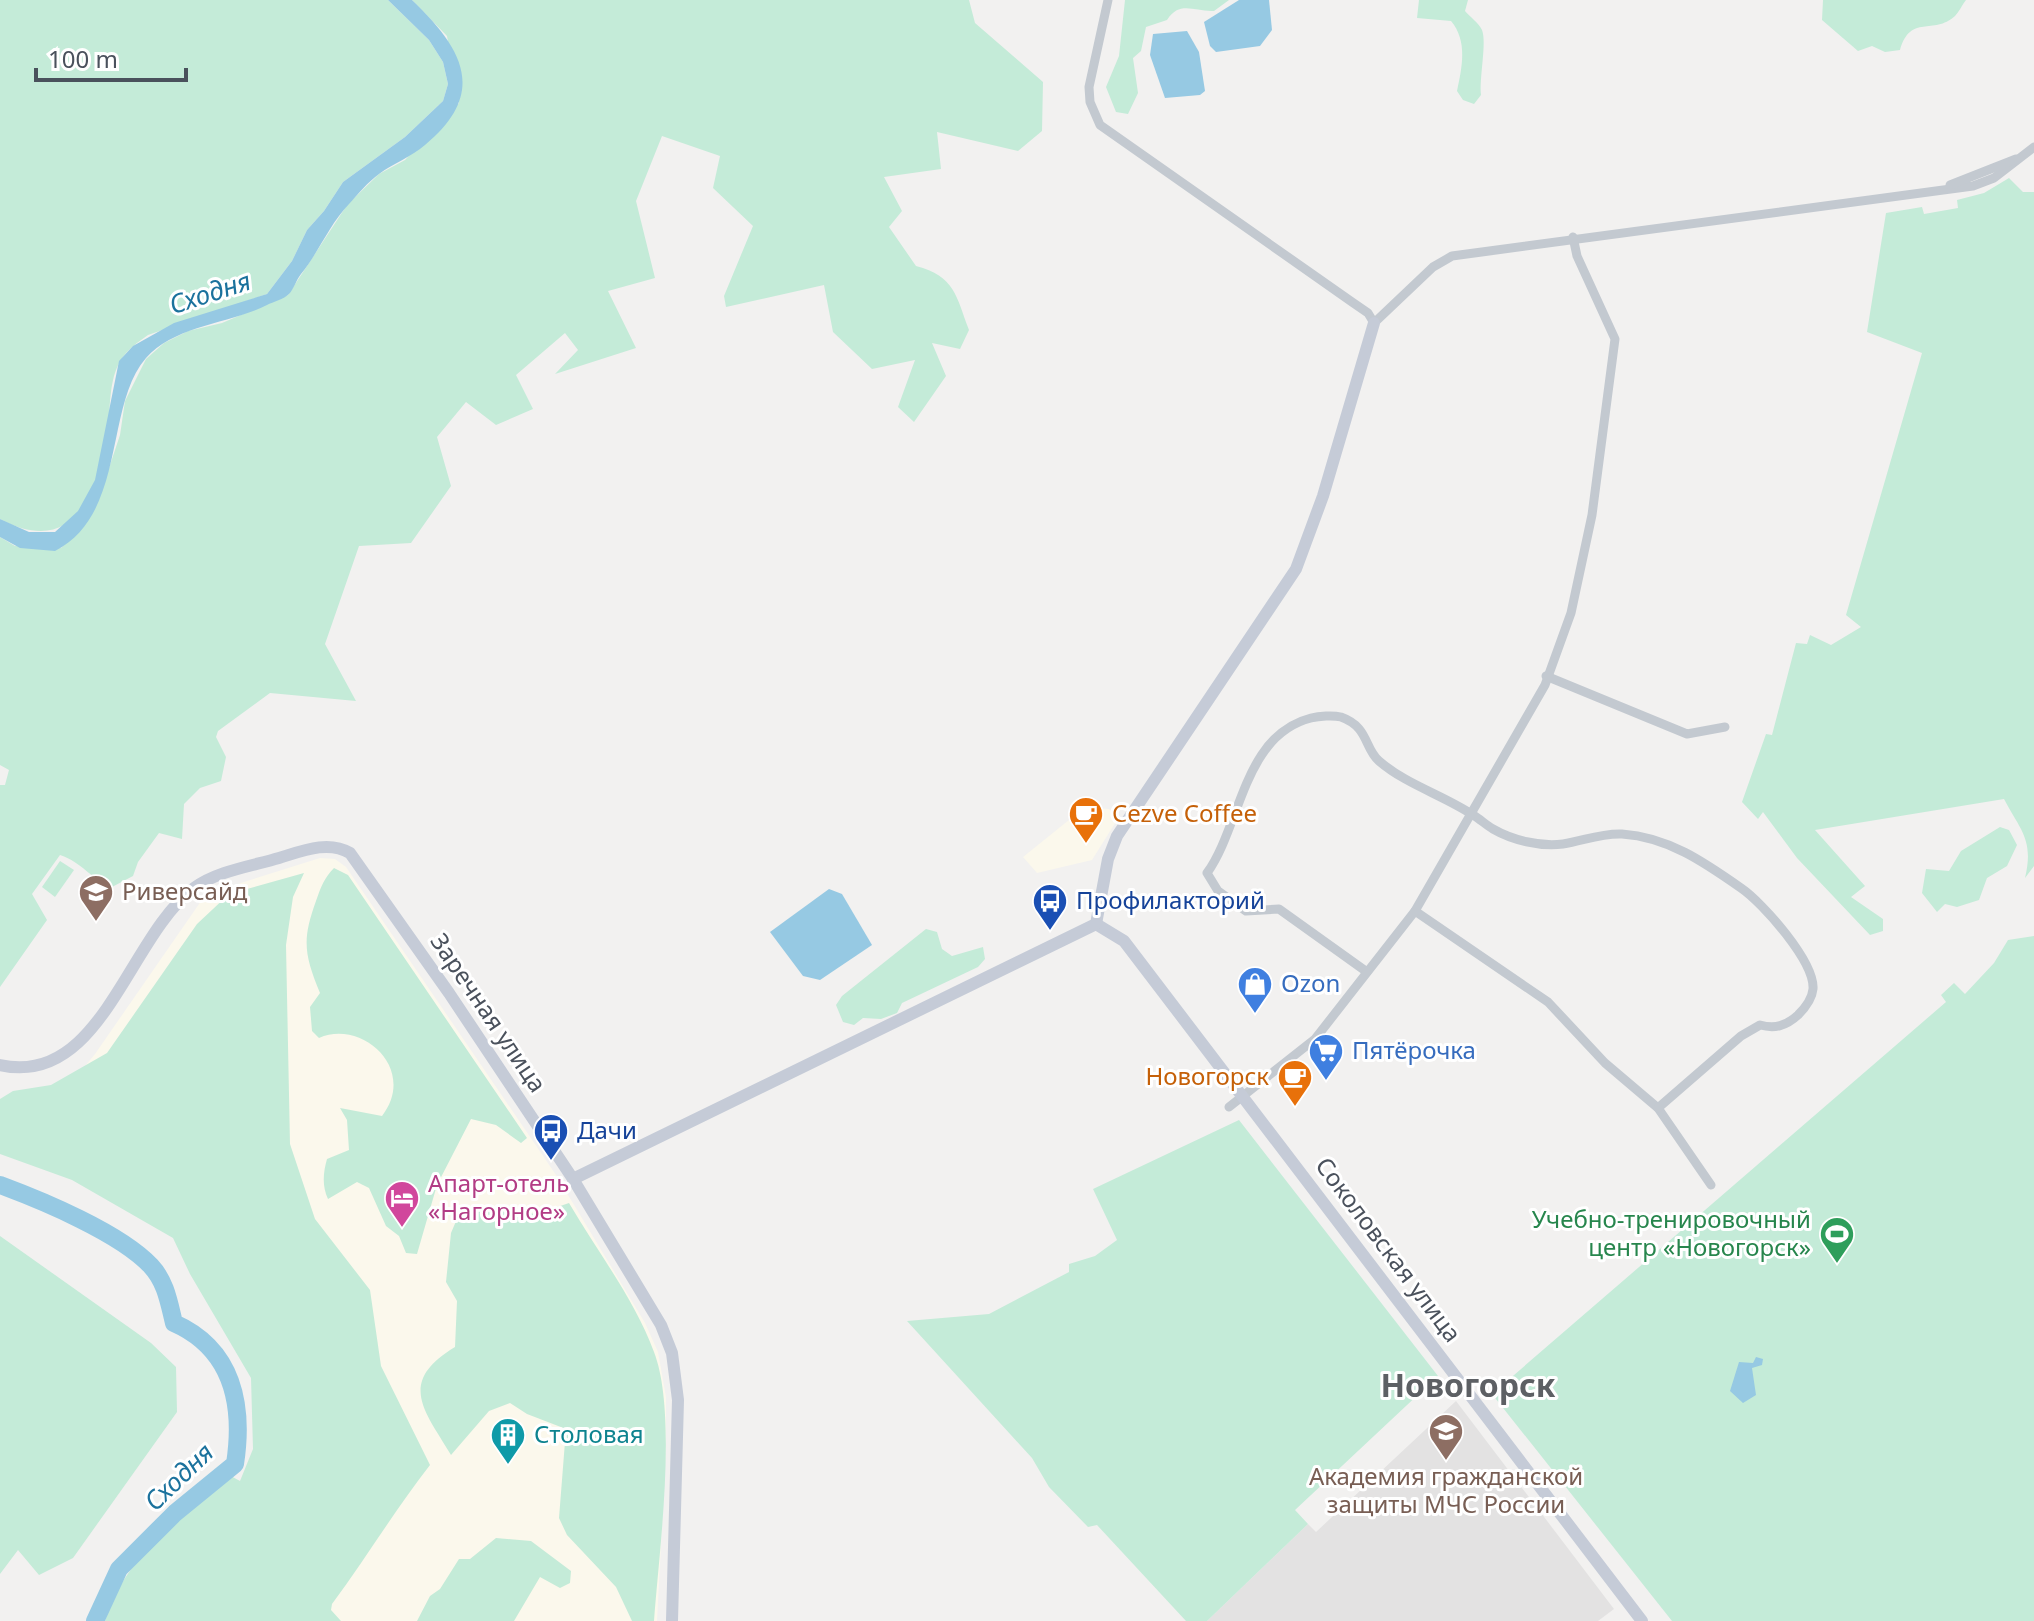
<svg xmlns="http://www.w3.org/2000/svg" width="2034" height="1621" font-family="'Noto Sans',sans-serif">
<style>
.commercial{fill:#fbf8ec}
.education{fill:#e3e2e2}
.green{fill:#c4ebd8}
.water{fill:#96c9e3}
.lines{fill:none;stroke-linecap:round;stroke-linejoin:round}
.river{stroke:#96c9e3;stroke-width:18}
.street{stroke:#c3c9d0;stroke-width:9}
.secondary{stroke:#c5cbd7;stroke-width:12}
.labels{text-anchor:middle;stroke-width:6;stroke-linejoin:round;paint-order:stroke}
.food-label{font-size:24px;fill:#c56008;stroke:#fff;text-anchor:start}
.education-label{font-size:24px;fill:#785e54;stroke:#fff;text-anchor:start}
.transit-label{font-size:24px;fill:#164399;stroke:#fff;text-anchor:start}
.shop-label{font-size:24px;fill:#366cbe;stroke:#fff;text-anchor:start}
.street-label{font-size:24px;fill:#4a515c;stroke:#fff}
.hotel-label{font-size:24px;fill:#b23c85;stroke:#fff;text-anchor:start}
.leisure-label{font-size:24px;fill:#27864d;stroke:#fff;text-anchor:end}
.culture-label{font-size:24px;fill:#0d838f;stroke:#fff;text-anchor:start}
.water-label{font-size:26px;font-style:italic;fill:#1b729d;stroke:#fff}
.district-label{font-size:32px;font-weight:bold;fill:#5d6064;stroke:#fff}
</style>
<rect width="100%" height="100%" fill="#f2f1f0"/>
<g class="commercial">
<polygon points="1085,807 1109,809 1119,817 1092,860 1037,873 1023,857"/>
<polygon points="320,858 335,859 346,867 556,1175 645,1323 658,1352 666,1397 666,1448 657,1621 326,1621 257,1302 48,1111 95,1054 206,894"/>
</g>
<polygon class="education" points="1456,1401 1614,1609 1598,1621 1207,1621 1308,1524 1316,1532"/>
<g class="green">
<path d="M0 0H388L429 40 443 62 448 84 443 101 405 137 343 182 324 211 307 230 292 261 267 294 148 335C138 342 127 350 121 360 108 380 111 410 107 433 97 495 73 558 0 519Z"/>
<path d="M412 0H969L975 23 1043 82 1042 131 1018 151 937 132 941 169 884 177 902 211 889 227 916 266C955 276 956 296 969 330L960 349 932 343 946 376 914 422 898 407 915 360 872 369 833 332 824 285 726 307 724 296 753 226 713 188 720 156 662 136 636 201 655 278 608 291 636 348 555 374 578 350 565 333 516 375 533 409 496 425 466 402 437 437 451 486 411 543 359 546 325 644 356 701 270 693 218 731 216 737 226 757 221 781 200 788 184 804 182 839 159 833 138 862 133 876 112 887C88 877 83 863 60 855L32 894 47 920 0 987V785H5L9 770 0 765V537L15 546 61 548 84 525 99 498 120 435 125 401 146 359 164 343 188 331 222 323 288 295 347 205 379 174 405 160 459 103 447 36Z"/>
<path d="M1125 0H1229L1214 11C1194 12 1180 0 1167 20L1146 27 1141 51 1133 58 1138 93 1128 114 1116 112 1106 87 1119 56Z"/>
<path d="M1419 0H1468L1465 11C1470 17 1479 23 1482 30 1487 43 1479 78 1481 95L1474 104 1463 100 1457 91C1462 68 1468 41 1451 21L1417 18Z"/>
<path d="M1823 0H1966C1962 5 1959 12 1955 16 1933 36 1911 13 1900 50L1885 52 1872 46 1858 51 1822 20Z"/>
<path d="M2009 178 2023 192H2034V866L2025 878C2034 840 2021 831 2004 799L1815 830 1865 886 1851 897 1883 919V931L1870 935 1797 858 1763 812 1758 819 1742 802 1766 734 1772 735 1796 643 1807 644 1810 635 1831 645 1861 627 1846 615 1922 353 1867 332 1886 213 1922 207 1924 214 1958 208 1957 200 1984 193Z"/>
<polygon points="2000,827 2009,830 2017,845 2007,866 1987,878 1979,900 1957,907 1945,904 1937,912 1922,893 1926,869 1949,871 1961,851"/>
<polygon points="60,861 74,870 55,897 42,887"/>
<path d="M334 868 348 875 527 1138 521 1143 496 1125 471 1119 437 1185 417 1254 406 1253 399 1236 386 1226 369 1188 357 1182 328 1199C322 1186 323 1173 327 1159L349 1150 347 1120 340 1108 382 1116C418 1069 362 1019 319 1038L312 1031 310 1007 320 993C304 954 302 940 316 901 321 887 324 878 334 868Z"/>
<path d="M304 873 293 897 286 945 290 1144 315 1219 370 1290 381 1366 430 1465C395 1510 366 1558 332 1604L331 1610 341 1621H105C123 1559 181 1516 229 1475L240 1481 253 1449 251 1378 190 1274 173 1238 72 1180 0 1154V1099L13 1091 51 1085 107 1053 197 924 229 894Z"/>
<polygon points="926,929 937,932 942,949 952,956 983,947 985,959 978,967 902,1003 897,1013 881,1019 863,1018 854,1025 843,1022 836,1005 842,996"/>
<polygon points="2034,936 2034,1621 1672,1621 1492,1394 1946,1002 1941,995 1954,983 1965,994 1994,963 2008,940"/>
<polygon points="1239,1120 1438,1376 1295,1510 1308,1524 1207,1621 1186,1621 1097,1525 1088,1527 1049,1487 1032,1458 907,1321 989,1314 1069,1272 1069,1264 1095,1256 1117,1240 1093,1189"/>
<path d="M569 1203C597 1251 635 1300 654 1352 678 1415 659 1551 654 1621H632L616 1587 567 1535 559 1518 566 1429 527 1414 510 1403 489 1411 451 1455C424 1410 397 1382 455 1347L457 1301 446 1282 451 1233 462 1207 537 1214Z"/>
<polygon points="0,1236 151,1343 176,1367 177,1412 73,1558 39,1575 18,1550 0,1574"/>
<polygon points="496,1538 531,1541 571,1571 570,1583 560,1588 540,1577 514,1621 417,1621 430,1596 440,1589 459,1559 470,1559"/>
</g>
<g class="water">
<path d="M388 0H412C462 48 489 92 425 145 411 157 394 163 379 174 368 182 358 194 349 204 329 225 319 252 301 274 296 280 294 289 289 294 284 299 273 302 267 305 229 324 175 325 146 358 104 406 127 514 55 551L20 548 0 537V519L29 532H55L78 511 95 480 119 361 133 346 174 323 267 294 292 261 307 230 324 211 343 182 405 137 443 101 448 84 443 62 429 40Z"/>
<polygon points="1239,0 1269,0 1272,30 1260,46 1216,52 1210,46 1204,22"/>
<polygon points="1187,31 1199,52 1205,91 1200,95 1165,98 1150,55 1153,34"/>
<polygon points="829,889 842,894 872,945 820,980 803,976 770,932"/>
<polygon points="1756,1357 1763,1359 1762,1365 1752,1368 1756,1395 1743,1403 1730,1391 1739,1362 1753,1363"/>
</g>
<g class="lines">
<path class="river" d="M0 1185C43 1201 120 1233 151 1266 166 1282 169 1303 174 1323 233 1349 244 1405 235 1464L175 1513 119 1569 95 1621"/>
<g class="street">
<polyline points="1108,0 1089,87 1090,102 1100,125 1352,302 1368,313 1374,323 1433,267 1452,256 1973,186 1994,178 2034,147"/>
<polyline points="1950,185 2016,159"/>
<polyline points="1546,676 1687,734 1725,727"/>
<polyline points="1415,911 1548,1002 1605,1063 1658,1108 1711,1185"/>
<path d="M1367 972 1279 909 1246 911 1218 891 1207 873C1241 826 1243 735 1311 718 1319 716 1333 715 1341 717 1369 727 1364 748 1379 761 1407 785 1443 795 1473 815 1480 819 1486 825 1493 829 1512 840 1540 847 1563 844 1583 841 1601 833 1622 834 1668 837 1704 862 1741 888 1763 903 1815 962 1813 989 1812 1000 1805 1008 1798 1015 1786 1026 1775 1029 1760 1025L1741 1036 1658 1108"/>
<polyline points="1229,1107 1315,1039 1415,911 1545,685 1571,613 1592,515 1615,339 1577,256 1573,237"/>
</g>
<g class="secondary">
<polyline points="1096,924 1124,941 1642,1621"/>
<path d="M0 1065C101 1088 128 937 194 888 217 871 252 866 279 858 302 851 328 840 350 853L449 993 573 1179 661 1325 672 1353 678 1400 672 1621"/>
<polyline points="573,1179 1096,924 1108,859 1117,836 1296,569 1323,496 1374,323"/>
</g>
</g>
<defs>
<g id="cafe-pin" transform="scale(1.8)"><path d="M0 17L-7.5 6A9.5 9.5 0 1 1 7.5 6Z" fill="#e8710a" stroke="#fff"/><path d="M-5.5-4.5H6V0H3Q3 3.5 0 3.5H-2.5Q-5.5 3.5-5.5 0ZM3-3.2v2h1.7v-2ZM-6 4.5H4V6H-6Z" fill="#fff"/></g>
<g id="school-pin" transform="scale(1.8)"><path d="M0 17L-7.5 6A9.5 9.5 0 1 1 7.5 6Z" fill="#8d6e63" stroke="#fff"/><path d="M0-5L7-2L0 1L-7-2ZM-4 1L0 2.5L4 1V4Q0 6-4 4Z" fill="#fff"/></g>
<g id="bus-pin" transform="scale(1.8)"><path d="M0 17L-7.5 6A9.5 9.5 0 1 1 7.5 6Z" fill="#1a4fb4" stroke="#fff"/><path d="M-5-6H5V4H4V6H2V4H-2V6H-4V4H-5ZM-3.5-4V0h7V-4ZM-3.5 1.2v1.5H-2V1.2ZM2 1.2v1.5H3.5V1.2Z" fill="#fff"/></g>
<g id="shop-pin" transform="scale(1.8)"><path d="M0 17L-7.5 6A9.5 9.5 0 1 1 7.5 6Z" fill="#3f7fe0" stroke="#fff"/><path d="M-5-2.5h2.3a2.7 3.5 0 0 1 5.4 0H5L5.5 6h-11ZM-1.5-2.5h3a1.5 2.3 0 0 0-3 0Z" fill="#fff"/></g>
<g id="supermarket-pin" transform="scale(1.8)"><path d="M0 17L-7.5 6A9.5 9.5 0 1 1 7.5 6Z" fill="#3f7fe0" stroke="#fff"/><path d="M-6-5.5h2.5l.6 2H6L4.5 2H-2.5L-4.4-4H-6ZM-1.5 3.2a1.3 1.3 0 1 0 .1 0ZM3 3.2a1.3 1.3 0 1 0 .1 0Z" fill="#fff"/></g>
<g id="hotel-pin" transform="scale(1.8)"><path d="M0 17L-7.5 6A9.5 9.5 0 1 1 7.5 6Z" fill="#d1479c" stroke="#fff"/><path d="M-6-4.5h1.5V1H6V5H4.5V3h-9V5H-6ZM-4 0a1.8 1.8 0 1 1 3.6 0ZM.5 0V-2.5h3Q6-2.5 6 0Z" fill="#fff"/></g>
<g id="stadium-pin" transform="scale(1.8)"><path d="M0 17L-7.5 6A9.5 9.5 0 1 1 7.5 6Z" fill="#2e9e5b" stroke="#fff"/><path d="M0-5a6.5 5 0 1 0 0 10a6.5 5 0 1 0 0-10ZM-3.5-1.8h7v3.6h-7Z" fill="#fff"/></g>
<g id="university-pin" transform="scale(1.8)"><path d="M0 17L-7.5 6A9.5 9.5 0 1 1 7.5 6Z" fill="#8d6e63" stroke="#fff"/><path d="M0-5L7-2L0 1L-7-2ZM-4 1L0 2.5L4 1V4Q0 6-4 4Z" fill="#fff"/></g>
<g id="building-pin" transform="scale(1.8)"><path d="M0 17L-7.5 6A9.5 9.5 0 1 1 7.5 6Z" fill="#0f9aa8" stroke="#fff"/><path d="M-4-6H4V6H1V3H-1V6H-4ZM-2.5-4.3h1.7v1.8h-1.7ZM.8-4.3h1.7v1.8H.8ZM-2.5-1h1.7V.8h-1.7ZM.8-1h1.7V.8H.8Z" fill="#fff"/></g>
</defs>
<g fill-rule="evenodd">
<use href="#cafe-pin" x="1086" y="814"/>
<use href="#school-pin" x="96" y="892"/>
<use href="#bus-pin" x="1050" y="901"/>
<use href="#shop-pin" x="1255" y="984"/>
<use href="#supermarket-pin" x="1326" y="1051"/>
<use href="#cafe-pin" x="1295" y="1077"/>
<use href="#bus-pin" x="551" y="1131"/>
<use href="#hotel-pin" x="402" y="1198"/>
<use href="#stadium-pin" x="1837" y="1234"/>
<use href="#university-pin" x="1446" y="1431"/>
<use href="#building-pin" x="508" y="1435"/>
</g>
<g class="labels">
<g class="food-label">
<text x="1112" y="822">Cezve Coffee</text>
<text x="1269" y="1085" text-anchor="end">Новогорск</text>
</g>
<g class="education-label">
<text x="122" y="900">Риверсайд</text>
<text x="1446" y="1485" text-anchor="middle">Академия гражданской<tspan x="1446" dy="28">защиты МЧС России</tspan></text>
</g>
<g class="transit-label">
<text x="1076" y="909">Профилакторий</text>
<text x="577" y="1139">Дачи</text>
</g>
<g class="shop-label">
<text x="1281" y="992">Ozon</text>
<text x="1352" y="1059">Пятёрочка</text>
</g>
<g class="street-label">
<text transform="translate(488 1013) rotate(56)" y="8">Заречная улица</text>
<text transform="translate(1388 1250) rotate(53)" y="8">Соколовская улица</text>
</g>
<g class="hotel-label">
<text x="428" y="1192">Апарт-отель<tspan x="428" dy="28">«Нагорное»</tspan></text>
</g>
<g class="leisure-label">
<text x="1811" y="1228">Учебно-тренировочный<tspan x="1811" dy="28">центр «Новогорск»</tspan></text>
</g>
<g class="culture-label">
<text x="534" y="1443">Столовая</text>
</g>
<g class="water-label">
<text transform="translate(210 293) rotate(-18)" y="9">Сходня</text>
<text transform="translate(179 1477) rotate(-44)" y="9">Сходня</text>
</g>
<g class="district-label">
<text x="1468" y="1397">Новогорск</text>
</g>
</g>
<path d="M36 68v12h150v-12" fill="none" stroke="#4a515c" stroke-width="4"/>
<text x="48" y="68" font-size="24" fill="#4a515c" stroke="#ffffff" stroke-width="6" paint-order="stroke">100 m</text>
</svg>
